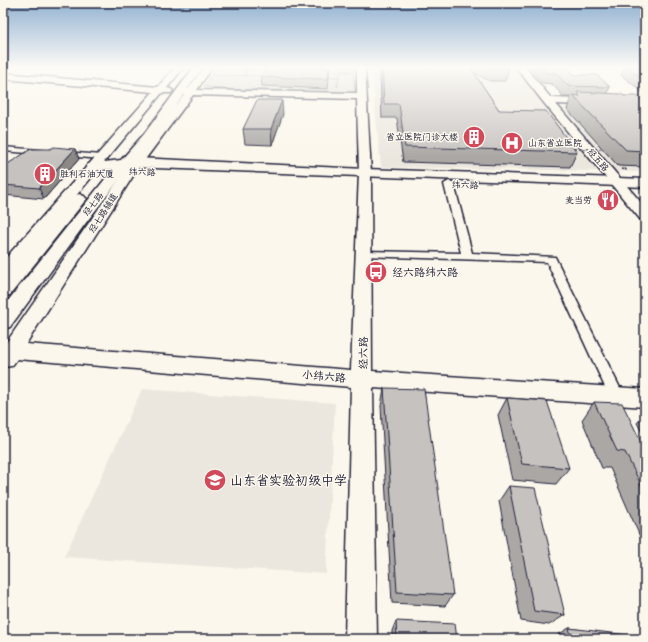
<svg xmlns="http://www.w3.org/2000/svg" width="648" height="642" font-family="Mali,'LXGW WenKai TC',sans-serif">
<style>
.built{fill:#ebe7df}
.green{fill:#dbd8d3;stroke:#7e7d87}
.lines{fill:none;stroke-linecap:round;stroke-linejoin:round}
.street-casing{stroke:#22223b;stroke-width:3}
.secondary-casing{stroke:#22223b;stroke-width:3}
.primary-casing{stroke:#22223b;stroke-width:3}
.path-far1{stroke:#22223b;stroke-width:1;stroke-dasharray:1.5 1.5;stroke-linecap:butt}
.path{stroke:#22223b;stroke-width:1.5;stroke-dasharray:2 2;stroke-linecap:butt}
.street{fill:#fbf7ec;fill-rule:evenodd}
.secondary{fill:#fbf7ec;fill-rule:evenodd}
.primary{fill:#fbf7ec;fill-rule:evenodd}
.path-bridge{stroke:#22223b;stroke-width:1.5;stroke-dasharray:2 2;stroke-linecap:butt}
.wall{fill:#aaa7a5;stroke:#22223b}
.shaded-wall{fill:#8b8886;stroke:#22223b}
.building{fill:#c6c2c0;stroke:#22223b}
.labels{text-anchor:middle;stroke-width:3;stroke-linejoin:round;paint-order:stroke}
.far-poi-label{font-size:9px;fill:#22223b;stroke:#fbf7ec;text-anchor:end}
.far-street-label{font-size:9px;fill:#22223b;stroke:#fbf7ec}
.poi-label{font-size:11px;fill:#22223b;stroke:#fbf7ec;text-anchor:start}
.street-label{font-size:11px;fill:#22223b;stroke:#fbf7ec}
.near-poi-label{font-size:13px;fill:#22223b;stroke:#fbf7ec;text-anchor:start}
</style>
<rect width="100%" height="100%" fill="#fbf7ec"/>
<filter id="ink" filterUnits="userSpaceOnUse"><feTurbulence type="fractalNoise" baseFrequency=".025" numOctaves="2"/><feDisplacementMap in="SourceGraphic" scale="8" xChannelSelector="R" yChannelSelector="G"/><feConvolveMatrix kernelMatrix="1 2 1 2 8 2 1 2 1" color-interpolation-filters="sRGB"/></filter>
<g filter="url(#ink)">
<g class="built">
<polygon points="371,67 553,67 560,73 517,72 546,107 637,108 645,115 645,172 381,167"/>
<polygon points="142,389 335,403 326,574 64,557"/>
</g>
<polygon class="green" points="217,67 353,67 355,91 352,93 346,93 218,89 204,86"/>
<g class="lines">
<g class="street-casing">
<g id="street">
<polygon points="3,147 102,155 106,157 102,159 3,151"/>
<polygon points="449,181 454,184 472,253 555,257 624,396 621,400 616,402 611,400 547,262 361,256 359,254 365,251 461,253 444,184"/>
</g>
</g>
<g class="secondary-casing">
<g id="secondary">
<polygon points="175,67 184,67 167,88 171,89 173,91 171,93 162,93 9,276 3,277 3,261 153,92 3,79 3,73 158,87"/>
<path d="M204 67H212L197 90 357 93V67H365L371 173 372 371 645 389V407L373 388 377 639H345L351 387 17 359 12 366 3 367V342L6 343 126 169 184 95 178 94 176 92 178 90 188 89ZM193 95 357 99 359 173 351 370 26 344 135 173Z"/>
<polygon points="516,67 525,67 551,98 645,101 645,107 556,104 645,207 645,220 640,219 544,103"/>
</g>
</g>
<g class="primary-casing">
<g id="primary">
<polygon points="194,67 203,67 152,140 137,158 365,169 645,179 645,187 129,167 88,220 10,327 3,329 3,307 113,169 93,171 88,170 86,167 88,164 121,160 144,134"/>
<polygon points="79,194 84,196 87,199 84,202 10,295 3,296 3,277 74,196"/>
</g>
</g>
<g class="path-far1">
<polyline points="244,67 243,70 247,70"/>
<polyline points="331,67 331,71 352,71"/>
<polyline points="212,75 263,76"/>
<polyline points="245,76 247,70 254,70 255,67"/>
<polyline points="326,77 339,77 341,72 352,72"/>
<polyline points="339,77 337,86 339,86"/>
</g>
<polyline class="path" points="622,169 626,170 623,166"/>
<use href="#street" class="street"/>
<use href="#secondary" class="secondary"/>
<use href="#primary" class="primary"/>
<polyline class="path-bridge" points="571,149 606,149"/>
</g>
<g class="wall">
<polygon points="330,67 328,89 262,86 261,77"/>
<polygon points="381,67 508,67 509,68 505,81 490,81 474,73 499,110 577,152 570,167 403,162 397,118 382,118 380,76"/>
<polygon points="529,67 567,67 574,75 610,87 607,93 624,96 645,102 645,167 618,166 567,109 571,97 564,97 552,84 542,83"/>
<polygon points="624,67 645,67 645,94 621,75"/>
<polygon points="283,114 272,145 245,144 243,129"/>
<polygon points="50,149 75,149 79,159 44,199 3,195 3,167"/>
<polygon points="384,388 453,595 445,606 392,603 381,406"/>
<polygon points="507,398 569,468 556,484 512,480 498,415"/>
<polygon points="594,402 645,450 645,548 610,468 602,468 582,420"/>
<polygon points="645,414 645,438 637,423"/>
<polygon points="509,486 565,615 549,625 521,621 499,501"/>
<polygon points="396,621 457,639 392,639 392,631"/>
<polygon points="569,628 645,639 553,639 553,638"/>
</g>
<g class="shaded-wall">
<polygon points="282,100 283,114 272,145 271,129"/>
<polygon points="75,149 79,159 44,199 39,188"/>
</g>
<g class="building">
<polygon points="268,67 329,67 328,79 261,77"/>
<polygon points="382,67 470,67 499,110 546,111 577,152 405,147 399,104 384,104"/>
<polygon points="492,67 508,67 509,68 493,68"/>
<polygon points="541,67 567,67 574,75 597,75 610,87 568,86 556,73 546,73"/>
<polygon points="627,67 645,67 645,81"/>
<polygon points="577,92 621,94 624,96 637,96 645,102 645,151 626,150 572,95 580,96"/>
<polygon points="257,100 282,100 271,129 243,129"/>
<polygon points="54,147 75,149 39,188 3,185 3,167 31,149 50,149"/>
<polygon points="384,388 424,389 453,595 397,592"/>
<polygon points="507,398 547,401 569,468 522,464"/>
<polygon points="594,402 622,403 645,450 645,493 625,452 617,451"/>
<polygon points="509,486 535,488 565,615 534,611"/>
<polygon points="396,621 455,624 457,639 397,639"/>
<polygon points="569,628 645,637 645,639 572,639"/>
</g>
</g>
<linearGradient id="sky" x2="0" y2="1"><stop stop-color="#92b2d2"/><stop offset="0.43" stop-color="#fdfbf6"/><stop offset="1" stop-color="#fdfbf6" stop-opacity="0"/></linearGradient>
<rect width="648" height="157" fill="url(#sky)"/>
<defs>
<g id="building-disc" transform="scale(1.15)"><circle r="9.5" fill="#d1495b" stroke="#fbf7ec"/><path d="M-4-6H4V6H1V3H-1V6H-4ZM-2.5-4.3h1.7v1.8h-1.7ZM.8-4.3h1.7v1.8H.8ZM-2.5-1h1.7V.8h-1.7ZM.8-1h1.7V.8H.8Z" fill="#fff"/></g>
<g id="hospital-disc" transform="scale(1.15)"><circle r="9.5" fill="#d1495b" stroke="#fbf7ec"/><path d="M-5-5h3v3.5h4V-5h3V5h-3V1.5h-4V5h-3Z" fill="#fff"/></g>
<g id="restaurant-disc" transform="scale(1.15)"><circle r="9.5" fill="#d1495b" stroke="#fbf7ec"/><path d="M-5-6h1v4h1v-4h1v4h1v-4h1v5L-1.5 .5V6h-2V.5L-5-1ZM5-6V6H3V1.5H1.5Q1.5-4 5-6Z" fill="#fff"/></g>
<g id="bus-disc" transform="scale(1.15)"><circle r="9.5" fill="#d1495b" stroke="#fbf7ec"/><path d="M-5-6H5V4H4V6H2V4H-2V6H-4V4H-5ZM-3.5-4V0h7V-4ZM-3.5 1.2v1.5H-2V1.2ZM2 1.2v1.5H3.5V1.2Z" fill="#fff"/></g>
<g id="school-disc" transform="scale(1.15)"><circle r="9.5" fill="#d1495b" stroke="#fbf7ec"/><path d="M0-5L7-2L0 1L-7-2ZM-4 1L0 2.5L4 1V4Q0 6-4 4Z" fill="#fff"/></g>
</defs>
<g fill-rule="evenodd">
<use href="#building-disc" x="474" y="137"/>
<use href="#hospital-disc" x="512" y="143"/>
<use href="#building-disc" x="45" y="174"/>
<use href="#restaurant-disc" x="608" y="200"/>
<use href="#bus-disc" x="376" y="272"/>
<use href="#school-disc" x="215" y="480"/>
</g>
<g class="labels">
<g class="far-poi-label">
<text x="458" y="140">省立医院门诊大楼</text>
<text x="528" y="146" text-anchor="start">山东省立医院</text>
<text x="60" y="177" text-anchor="start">胜利石油大厦</text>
<text x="592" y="203">麦当劳</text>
</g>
<g class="far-street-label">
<text transform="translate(598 160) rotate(49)" y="3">经五路</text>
<text transform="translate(142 172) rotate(2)" y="3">纬六路</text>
<text transform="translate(465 185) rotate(2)" y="3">纬六路</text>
<text transform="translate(93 204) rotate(-52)" y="3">经七路</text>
<text transform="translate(103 213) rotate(-57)" y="3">经七路辅道</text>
</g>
<g class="poi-label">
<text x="392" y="276">经六路纬六路</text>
</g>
<g class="street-label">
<text transform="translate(363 353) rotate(-89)" y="4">经六路</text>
<text transform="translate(324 376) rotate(5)" y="4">小纬六路</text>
</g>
<g class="near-poi-label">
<text x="230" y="485">山东省实验初级中学</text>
</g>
</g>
<rect width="648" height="642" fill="none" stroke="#fbf7ec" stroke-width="16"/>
<rect x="8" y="8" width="632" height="626" fill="none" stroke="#22223b" stroke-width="1.5" filter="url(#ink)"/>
</svg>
